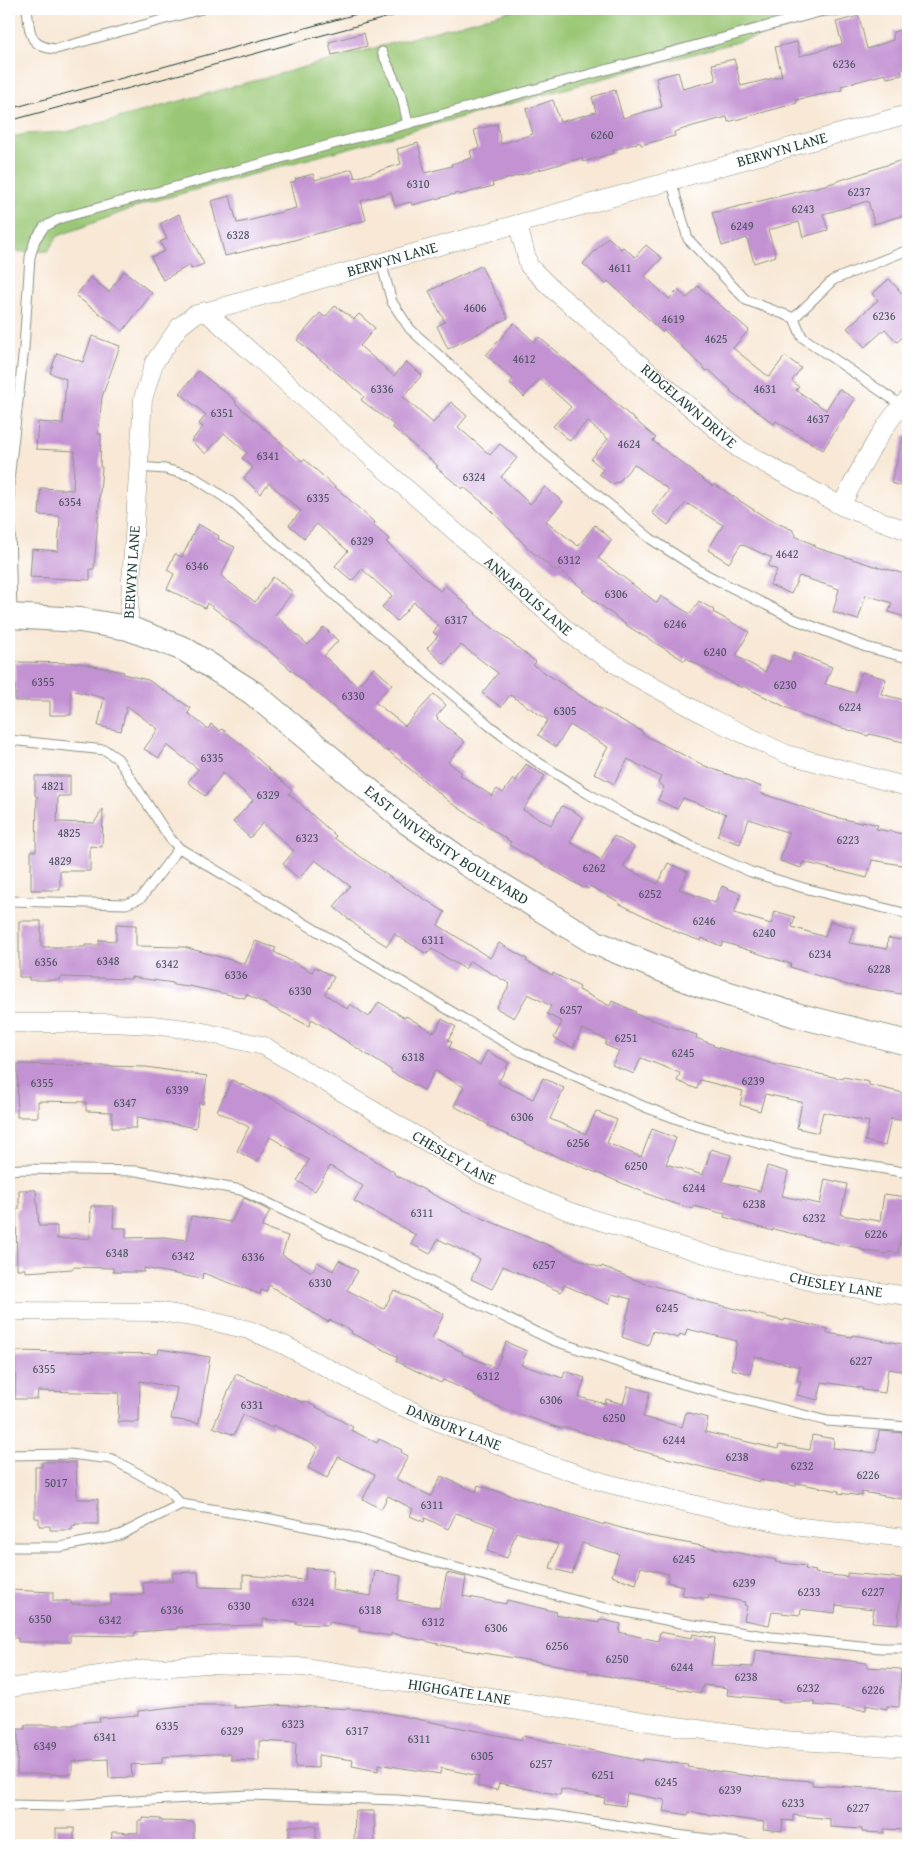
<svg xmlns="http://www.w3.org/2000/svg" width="917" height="1854" font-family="'Gentium Book Plus',serif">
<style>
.green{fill:#9ac775;stroke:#5c8254}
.building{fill:#c392d3}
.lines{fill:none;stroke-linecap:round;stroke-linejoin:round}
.lane-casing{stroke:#8c9284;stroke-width:11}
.street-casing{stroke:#8c9284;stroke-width:19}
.secondary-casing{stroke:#8c9284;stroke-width:26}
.lane{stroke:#fff;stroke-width:9}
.street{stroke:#fff;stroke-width:18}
.secondary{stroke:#fff;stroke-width:24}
.tram{stroke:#1f3d34;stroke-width:1}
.labels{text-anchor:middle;stroke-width:5;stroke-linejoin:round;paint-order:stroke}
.number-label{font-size:12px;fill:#48525c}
.street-label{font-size:15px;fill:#1f3d34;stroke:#fff}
</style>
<rect width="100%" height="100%" fill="#fff"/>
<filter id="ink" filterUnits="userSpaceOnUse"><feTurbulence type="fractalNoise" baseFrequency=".02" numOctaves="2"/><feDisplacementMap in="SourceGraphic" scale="10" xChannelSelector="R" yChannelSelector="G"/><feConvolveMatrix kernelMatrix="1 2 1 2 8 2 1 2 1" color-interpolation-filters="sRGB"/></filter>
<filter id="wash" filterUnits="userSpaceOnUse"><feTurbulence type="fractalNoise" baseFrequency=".0096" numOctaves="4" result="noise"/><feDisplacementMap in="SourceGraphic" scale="20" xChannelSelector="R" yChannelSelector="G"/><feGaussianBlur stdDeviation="1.12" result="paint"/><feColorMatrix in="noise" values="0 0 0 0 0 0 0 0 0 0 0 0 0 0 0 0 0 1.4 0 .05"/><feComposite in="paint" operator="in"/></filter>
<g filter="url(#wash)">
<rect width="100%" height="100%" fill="#f8e8d5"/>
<polygon class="green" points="517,9 858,9 147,203 58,236 48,251 11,252 12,137 26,134 67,132"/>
<g id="blocks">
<g class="building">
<polygon points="859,16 867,49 893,40 893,32 908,28 908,68 901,70 902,75 887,78 885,74 841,86 842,90 796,100 797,103 728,122 727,117 693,126 674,132 675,136 641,145 640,142 613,150 614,153 583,162 582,158 492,183 493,186 459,195 459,193 412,205 411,202 395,206 391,192 361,201 366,220 276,245 275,244 225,256 211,201 230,196 237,223 252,220 296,208 290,183 296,181 295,179 313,174 315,180 352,169 355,178 401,164 397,149 418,143 425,173 452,166 451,164 472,158 470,151 479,148 474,130 497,124 501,144 533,134 526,109 553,100 560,122 596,112 592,97 615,90 623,118 662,107 656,78 678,72 683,89 716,80 712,64 734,59 741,86 782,76 775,47 797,42 800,56 842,44 836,22"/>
<polygon points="364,33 367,46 332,55 329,42"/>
<polygon points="908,158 908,214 874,224 868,201 823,214 828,230 803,237 799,222 768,230 776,256 754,263 747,238 722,246 712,213 829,184"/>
<polygon points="179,214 204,264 191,269 190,265 163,280 151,257 165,251 160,242 167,239 160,224"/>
<polygon points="608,237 621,249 623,247 635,257 646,245 662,258 645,276 669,299 678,290 687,298 698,286 749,330 733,348 769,377 785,356 801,368 792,381 799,387 796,390 826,410 839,389 855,399 823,450 776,421 774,424 730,391 731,390 709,370 707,371 664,330 662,332 608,281 606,284 583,264"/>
<polygon points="481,266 508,318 448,349 437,326 445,322 429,291"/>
<polygon points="124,271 152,293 123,331 76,296 90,277 109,292"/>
<polygon points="889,279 908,300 908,332 897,342 885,329 865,347 847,328 878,300 872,294"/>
<polygon points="335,306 354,319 359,314 375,328 360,346 394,376 406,362 422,375 403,397 433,423 451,402 467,416 458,427 490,455 500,444 517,458 501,477 530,504 545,487 563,502 546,521 578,546 595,525 612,540 598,558 657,603 661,596 690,614 699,601 714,610 713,612 749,632 736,656 765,672 773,655 790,662 794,652 832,667 825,684 855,693 862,672 886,679 881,694 908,701 908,743 869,734 868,736 804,716 743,686 742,688 686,658 685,661 629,627 582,591 584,590 559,569 557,572 531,551 488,507 464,487 462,489 436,467 438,466 392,427 394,425 361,400 364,396 297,340 320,313 325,317"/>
<polygon points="514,323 534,342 539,337 656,438 653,441 712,486 714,484 768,519 793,530 793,532 796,534 795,536 815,545 814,547 884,569 884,568 908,575 908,618 889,612 892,603 866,595 858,620 833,612 839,589 799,576 791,594 770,585 777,570 768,566 772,558 741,544 729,563 708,550 723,525 686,503 668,525 652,513 669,490 634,464 618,483 616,482 613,485 599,474 603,469 591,459 608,439 587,421 570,441 553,426 571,407 540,379 524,397 510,383 513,379 486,355"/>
<polygon points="92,336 120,346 102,397 98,434 101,434 100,467 102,467 94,569 90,569 90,580 30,577 32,549 58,551 60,516 39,515 41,488 73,490 75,451 36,449 38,422 63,424 66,379 50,373 57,353 83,362"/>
<polygon points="198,371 236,401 235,403 302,461 304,459 343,494 375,523 373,525 389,539 386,542 440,591 445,585 476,613 475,614 536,662 533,665 596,706 643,732 642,734 705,766 762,787 760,793 830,816 861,823 862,821 878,825 876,829 908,835 908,866 872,860 867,878 803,862 801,868 780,861 789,833 749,819 740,844 717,836 726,814 683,798 677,809 658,800 664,787 658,783 661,777 628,759 614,784 594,773 608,747 570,725 556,747 538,735 548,720 510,695 501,707 482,693 498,673 461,645 444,664 427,648 438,636 433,632 439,626 414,602 397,621 382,607 392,596 362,569 352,581 335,566 348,551 317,524 304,538 289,525 301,511 269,483 260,494 244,478 253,468 242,458 247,453 224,433 206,454 191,441 203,427 199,424 206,415 180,393"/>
<polygon points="904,435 908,436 908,488 891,483"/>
<polygon points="198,524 219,536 218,539 235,547 221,576 255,602 273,577 293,592 275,615 308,645 324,627 338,641 324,656 357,686 374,668 392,684 375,702 405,726 434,694 446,705 436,717 438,718 437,719 465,742 448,762 462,773 460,775 492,796 497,789 503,793 513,779 516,781 526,764 545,776 523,810 551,825 562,806 575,812 583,818 570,842 601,860 614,836 634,847 623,867 658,884 668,863 688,872 679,889 715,903 722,886 741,894 734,913 771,924 775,911 795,917 792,927 825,937 830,921 854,928 849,943 887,949 888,938 908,941 901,994 847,985 790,967 791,964 723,942 721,946 702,938 701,941 679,933 618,903 619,902 590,886 588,889 585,887 584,888 509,845 511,842 451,803 387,750 385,751 354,725 266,648 207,603 205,608 167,589 174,574 167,570 175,554 182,557"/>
<polygon points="15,662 79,663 124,672 123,674 148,680 191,708 188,713 208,729 211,724 220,731 222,729 246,748 292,790 289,794 336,836 334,838 394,880 445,912 438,925 490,958 499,943 527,959 526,961 552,975 553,973 580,987 579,990 610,1006 612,1001 636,1012 635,1014 697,1035 696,1038 714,1045 713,1046 773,1064 843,1079 844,1077 869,1082 869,1085 908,1094 908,1121 891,1119 885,1146 865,1141 869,1122 823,1112 818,1133 797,1128 802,1102 765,1094 760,1111 740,1105 743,1091 700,1080 697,1089 677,1081 680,1073 641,1058 634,1074 612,1065 619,1051 605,1045 607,1040 582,1029 573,1048 554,1038 562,1022 547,1014 551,1006 528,994 514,1018 496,1008 510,984 470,961 465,969 432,949 427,954 394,934 387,946 363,931 334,907 350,886 315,860 299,879 283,864 294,851 263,823 250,838 233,822 253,800 223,773 205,796 188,782 198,769 167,745 159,758 144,749 158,729 127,706 121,731 98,726 104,698 71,690 71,715 50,715 50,701 15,701"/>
<polygon points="35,776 70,776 70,796 58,796 57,822 94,823 103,809 102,847 90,846 90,871 60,871 60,890 31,890 31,851 36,851 37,796 35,796"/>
<polygon points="19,921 41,921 41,947 85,947 85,945 99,945 99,940 116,941 116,924 136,925 136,946 184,947 245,964 255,941 276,948 274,952 312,972 315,967 334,977 325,994 347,1009 350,1004 369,1017 379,1002 405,1018 406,1016 432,1032 432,1031 435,1032 442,1019 456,1027 448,1040 452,1042 449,1048 480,1065 487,1051 509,1063 498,1083 533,1099 543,1078 564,1088 550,1119 586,1134 596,1111 617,1120 607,1143 641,1157 652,1129 676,1138 666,1164 703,1175 711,1149 731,1155 723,1182 760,1191 767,1166 788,1172 782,1196 820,1204 825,1179 847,1184 841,1215 880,1221 884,1194 907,1197 898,1253 888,1252 887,1254 860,1250 861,1248 836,1244 773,1229 773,1231 724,1217 725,1214 694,1206 693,1209 663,1200 536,1148 488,1126 489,1125 454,1106 464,1087 435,1071 424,1090 391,1072 391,1070 312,1019 309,1026 246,994 245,998 189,986 189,987 173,985 173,983 131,977 131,979 60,977 59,980 29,980 29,977 19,977"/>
<polygon points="18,1064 146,1067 207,1076 203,1104 199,1102 196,1128 137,1117 136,1128 112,1128 112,1112 86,1111 86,1102 38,1101 38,1117 17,1117"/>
<polygon points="232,1080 284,1105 394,1172 394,1174 459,1208 541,1243 541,1242 575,1258 601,1268 602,1266 648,1285 649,1284 703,1301 784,1321 785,1319 828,1329 827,1333 852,1337 853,1335 908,1345 908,1372 888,1369 885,1393 862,1390 863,1388 822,1382 818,1400 797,1395 801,1381 797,1380 800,1367 754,1356 750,1374 731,1369 737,1341 687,1329 685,1336 680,1334 678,1338 653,1331 648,1346 622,1337 631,1299 612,1294 609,1304 564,1285 561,1292 503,1266 492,1289 471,1279 480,1259 438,1239 430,1254 411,1244 416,1235 354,1201 363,1186 330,1166 315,1191 297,1181 309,1160 270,1137 257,1162 237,1151 249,1127 217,1111"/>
<polygon points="19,1190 36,1190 39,1226 57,1226 57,1239 90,1238 91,1206 114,1206 113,1228 126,1228 126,1238 164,1237 187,1240 191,1216 231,1222 244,1198 270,1211 262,1227 288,1236 282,1255 312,1272 317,1262 333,1271 339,1260 358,1271 347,1290 384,1309 394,1290 444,1314 432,1338 463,1352 462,1354 496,1368 506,1342 527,1351 521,1365 563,1378 565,1371 585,1378 579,1397 605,1404 606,1399 623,1404 628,1386 650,1392 643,1417 682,1427 686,1412 708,1418 705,1432 778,1449 779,1445 810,1450 812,1435 834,1439 833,1448 876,1453 879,1431 908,1433 908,1500 862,1492 862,1496 838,1493 839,1491 796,1483 796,1486 761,1480 760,1482 637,1450 569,1428 560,1428 502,1408 474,1396 475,1394 443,1380 441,1383 396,1361 398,1357 351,1333 352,1331 330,1320 328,1322 269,1285 266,1292 261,1290 260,1294 203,1273 202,1279 144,1268 144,1272 113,1272 113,1268 73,1267 73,1269 25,1272 25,1269 17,1269 16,1209 19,1209"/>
<polygon points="159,1349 210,1357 199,1423 171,1419 177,1388 140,1381 139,1422 118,1422 119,1393 38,1391 37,1399 15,1399 16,1351 158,1354"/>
<polygon points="236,1374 304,1403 305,1401 353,1427 351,1430 377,1443 379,1439 402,1450 401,1452 408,1456 396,1479 431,1496 441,1476 476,1492 478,1485 604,1525 604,1523 649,1536 776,1560 775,1562 806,1566 805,1569 816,1571 815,1573 847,1577 847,1573 902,1578 898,1624 872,1622 874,1609 836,1605 835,1613 801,1609 800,1615 772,1612 769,1625 744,1620 747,1606 744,1605 745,1602 709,1595 708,1599 682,1595 684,1586 667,1582 669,1574 641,1567 636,1584 612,1576 619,1554 582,1543 572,1574 550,1568 558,1544 516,1532 507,1558 487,1551 495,1527 456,1513 448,1529 425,1518 424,1522 410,1516 413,1509 388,1496 381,1509 363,1499 375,1475 338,1457 327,1478 308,1468 318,1447 273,1425 272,1428 243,1415 234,1435 213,1427"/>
<polygon points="42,1462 76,1462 77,1499 98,1499 98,1524 75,1524 75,1526 72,1526 72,1530 50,1530 50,1526 39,1526 39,1518 35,1518 35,1467 42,1467"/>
<polygon points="306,1568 333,1570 332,1590 371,1596 375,1571 401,1576 397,1600 439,1608 447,1573 465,1577 466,1577 463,1596 506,1604 507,1600 557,1612 556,1615 599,1623 599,1619 621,1624 619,1632 658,1641 660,1632 692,1638 693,1634 715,1638 711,1665 753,1667 755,1650 867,1663 867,1667 901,1669 899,1707 887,1706 887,1709 866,1705 866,1710 814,1705 814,1702 779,1702 779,1700 727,1695 728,1688 703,1685 701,1693 637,1682 588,1672 589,1670 464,1650 391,1633 391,1636 359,1631 360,1627 329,1622 329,1625 296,1624 297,1622 263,1619 263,1625 177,1627 177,1629 135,1632 135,1636 70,1635 70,1642 18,1642 18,1638 9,1638 9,1590 53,1592 53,1601 71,1601 71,1604 111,1604 111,1595 144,1595 143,1583 173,1581 172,1573 198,1572 199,1587 243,1588 243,1575 305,1580"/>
<polygon points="190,1705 234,1705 234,1708 272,1705 372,1710 522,1740 522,1736 643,1761 643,1759 688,1765 687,1767 757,1777 812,1781 812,1785 908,1790 908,1830 884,1829 884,1833 862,1832 862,1829 830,1827 830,1819 793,1815 793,1821 783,1820 782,1831 763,1829 764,1822 689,1812 688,1815 663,1811 665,1800 627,1793 625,1806 604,1803 605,1798 561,1789 560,1795 499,1783 497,1790 477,1786 479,1776 441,1768 440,1774 378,1764 378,1771 352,1766 353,1760 318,1755 318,1768 295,1767 296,1743 259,1741 259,1761 231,1760 231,1754 211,1754 162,1757 162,1763 131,1765 132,1777 109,1778 108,1759 72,1761 72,1774 17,1774 18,1729 25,1729 25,1725 77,1725 77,1723 100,1721 99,1718 138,1715 138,1711"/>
<polygon points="355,1811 374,1811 375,1845 354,1845"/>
<polygon points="143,1818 161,1819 161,1821 194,1822 194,1845 111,1845 112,1832 138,1833 138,1821 143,1821"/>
<rect x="289" y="1826" width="27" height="19"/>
<rect x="56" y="1828" width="18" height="17"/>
</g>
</g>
</g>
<g filter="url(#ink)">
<use href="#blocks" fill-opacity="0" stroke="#8c9284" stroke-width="1"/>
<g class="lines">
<g class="lane-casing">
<g id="lane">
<path d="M27 9C30 32 28 47 56 49L202 9"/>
<polyline points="382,52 402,97 408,124"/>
<polyline points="671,180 688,239 746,300 794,318"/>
<polyline points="381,262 392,302 410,329 546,453 651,539 707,575 794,619 866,647 908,658"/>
<polyline points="901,405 802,337 794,318 833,280 908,250"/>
<polyline points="139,467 165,469 192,476 230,501 339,599 490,726 536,761 587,793 625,815 693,847 751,872 804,888 908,914"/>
<polyline points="12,616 9,480 24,348 30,257 35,240 44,227 61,218 830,9"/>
<polyline points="9,740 105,750 118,759 169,837 179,848 464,1019 522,1052 600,1087 645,1107 694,1125 793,1153 908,1173"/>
<polyline points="9,901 126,904 141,898 179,848"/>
<polyline points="9,1170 22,1169 137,1171 241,1190 552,1340 683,1384 827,1421 908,1427"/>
<polyline points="9,1455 69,1454 112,1459 168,1490 181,1504"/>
<polyline points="9,1547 60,1547 120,1535 181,1504 271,1519 343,1534 420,1558 596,1606 681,1623 771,1637 881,1648 908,1648"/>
<polyline points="9,1805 61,1806 113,1802 249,1795 397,1800 554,1815 670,1834 754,1845"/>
</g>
</g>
<g class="street-casing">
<g id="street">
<path id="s1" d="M518 225 529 266 551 288 739 449 841 506 908 531"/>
<path id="s2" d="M205 311 577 639 634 676 708 717 786 754 908 787"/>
<path d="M841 506C858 473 882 424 908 399"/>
<path id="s3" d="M128 628 143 399 154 363 179 327 194 315 908 114"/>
<path id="s4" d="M9 1023H112L152 1025 194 1030 264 1046 481 1174 568 1211 711 1256 817 1283 908 1296"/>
<path id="s5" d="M9 1311 161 1312 198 1318 249 1330 284 1345 394 1403 448 1426 548 1464 606 1483 721 1511 801 1527 908 1538"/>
<path id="s6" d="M9 1688 126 1671 206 1664 304 1667 655 1723 768 1739 908 1748"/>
</g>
</g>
<g class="secondary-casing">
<g id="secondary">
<path id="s7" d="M9 616 80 620 128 628 184 649 253 693 407 822 467 864 594 942 697 984 796 1015 908 1043"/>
</g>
</g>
<use href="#lane" class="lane"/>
<use href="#street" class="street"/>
<use href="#secondary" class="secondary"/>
<g class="tram">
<polyline points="9,109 375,9"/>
<polyline points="9,121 418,9"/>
</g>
</g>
</g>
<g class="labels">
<g class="number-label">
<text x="844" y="68">6236</text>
<text x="602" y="139">6260</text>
<text x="418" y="188">6310</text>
<text x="859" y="196">6237</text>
<text x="803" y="213">6243</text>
<text x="742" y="230">6249</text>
<text x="238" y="239">6328</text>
<text x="620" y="272">4611</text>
<text x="475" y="312">4606</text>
<text x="884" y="320">6236</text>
<text x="673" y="323">4619</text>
<text x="716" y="343">4625</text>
<text x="524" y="363">4612</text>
<text x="382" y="393">6336</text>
<text x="765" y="393">4631</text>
<text x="222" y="417">6351</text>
<text x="818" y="423">4637</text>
<text x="629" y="448">4624</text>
<text x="268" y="460">6341</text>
<text x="474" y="481">6324</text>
<text x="318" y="502">6335</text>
<text x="70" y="506">6354</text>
<text x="362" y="545">6329</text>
<text x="787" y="558">4642</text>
<text x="569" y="564">6312</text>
<text x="197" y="570">6346</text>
<text x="616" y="598">6306</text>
<text x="456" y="624">6317</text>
<text x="675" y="628">6246</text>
<text x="715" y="656">6240</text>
<text x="43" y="686">6355</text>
<text x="785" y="689">6230</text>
<text x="353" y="700">6330</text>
<text x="850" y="711">6224</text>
<text x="565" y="715">6305</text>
<text x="212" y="762">6335</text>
<text x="53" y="790">4821</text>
<text x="268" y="799">6329</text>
<text x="69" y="837">4825</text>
<text x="307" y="842">6323</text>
<text x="848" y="844">6223</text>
<text x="60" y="865">4829</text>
<text x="594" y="872">6262</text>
<text x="650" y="898">6252</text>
<text x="704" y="925">6246</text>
<text x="764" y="937">6240</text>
<text x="433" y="944">6311</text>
<text x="820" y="958">6234</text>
<text x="108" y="965">6348</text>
<text x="46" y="966">6356</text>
<text x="167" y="968">6342</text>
<text x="879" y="973">6228</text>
<text x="236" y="979">6336</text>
<text x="300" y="995">6330</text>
<text x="571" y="1014">6257</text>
<text x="626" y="1042">6251</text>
<text x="683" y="1057">6245</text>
<text x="413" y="1061">6318</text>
<text x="753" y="1085">6239</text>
<text x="42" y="1087">6355</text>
<text x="177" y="1094">6339</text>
<text x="125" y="1107">6347</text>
<text x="522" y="1121">6306</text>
<text x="578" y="1147">6256</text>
<text x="636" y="1170">6250</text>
<text x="694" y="1192">6244</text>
<text x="754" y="1208">6238</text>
<text x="422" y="1217">6311</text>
<text x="814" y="1222">6232</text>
<text x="876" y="1238">6226</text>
<text x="117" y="1257">6348</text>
<text x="183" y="1260">6342</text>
<text x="253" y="1261">6336</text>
<text x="544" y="1269">6257</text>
<text x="320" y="1287">6330</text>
<text x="667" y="1312">6245</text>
<text x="861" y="1365">6227</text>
<text x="44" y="1373">6355</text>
<text x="488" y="1380">6312</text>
<text x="551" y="1404">6306</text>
<text x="252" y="1409">6331</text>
<text x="614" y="1422">6250</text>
<text x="674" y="1444">6244</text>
<text x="737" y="1461">6238</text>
<text x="802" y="1470">6232</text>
<text x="868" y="1479">6226</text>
<text x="56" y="1487">5017</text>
<text x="432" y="1509">6311</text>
<text x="684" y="1563">6245</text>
<text x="744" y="1587">6239</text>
<text x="809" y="1596">6233</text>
<text x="873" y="1596">6227</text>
<text x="303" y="1606">6324</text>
<text x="239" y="1610">6330</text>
<text x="172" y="1614">6336</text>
<text x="370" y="1614">6318</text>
<text x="40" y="1623">6350</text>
<text x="110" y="1624">6342</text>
<text x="433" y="1626">6312</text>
<text x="496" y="1632">6306</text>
<text x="557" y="1650">6256</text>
<text x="617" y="1663">6250</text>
<text x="682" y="1671">6244</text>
<text x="746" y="1681">6238</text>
<text x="808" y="1692">6232</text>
<text x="873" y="1694">6226</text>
<text x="293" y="1728">6323</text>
<text x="167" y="1730">6335</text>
<text x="232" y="1735">6329</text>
<text x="357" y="1735">6317</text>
<text x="105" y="1741">6341</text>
<text x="419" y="1743">6311</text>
<text x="45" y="1750">6349</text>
<text x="482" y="1760">6305</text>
<text x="541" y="1768">6257</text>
<text x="603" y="1779">6251</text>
<text x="666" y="1786">6245</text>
<text x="730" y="1794">6239</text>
<text x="793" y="1807">6233</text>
<text x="858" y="1812">6227</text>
</g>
<g class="street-label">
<text dy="5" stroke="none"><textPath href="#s3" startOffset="941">BERWYN LANE</textPath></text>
<text dy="5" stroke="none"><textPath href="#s3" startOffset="536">BERWYN LANE</textPath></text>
<text dy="5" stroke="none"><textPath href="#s1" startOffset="255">RIDGELAWN DRIVE</textPath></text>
<text dy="5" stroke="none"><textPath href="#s3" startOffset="56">BERWYN LANE</textPath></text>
<text dy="5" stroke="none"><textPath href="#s2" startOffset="431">ANNAPOLIS LANE</textPath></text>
<text dy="5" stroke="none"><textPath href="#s7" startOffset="508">EAST UNIVERSITY BOULEVARD</textPath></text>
<text dy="5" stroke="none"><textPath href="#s4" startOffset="478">CHESLEY LANE</textPath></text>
<text dy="5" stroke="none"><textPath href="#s4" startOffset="882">CHESLEY LANE</textPath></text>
<text dy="5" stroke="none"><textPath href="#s5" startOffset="469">DANBURY LANE</textPath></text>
<text dy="5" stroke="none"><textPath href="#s6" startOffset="454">HIGHGATE LANE</textPath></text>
</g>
</g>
<rect width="917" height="1854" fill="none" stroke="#fff" stroke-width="30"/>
</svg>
